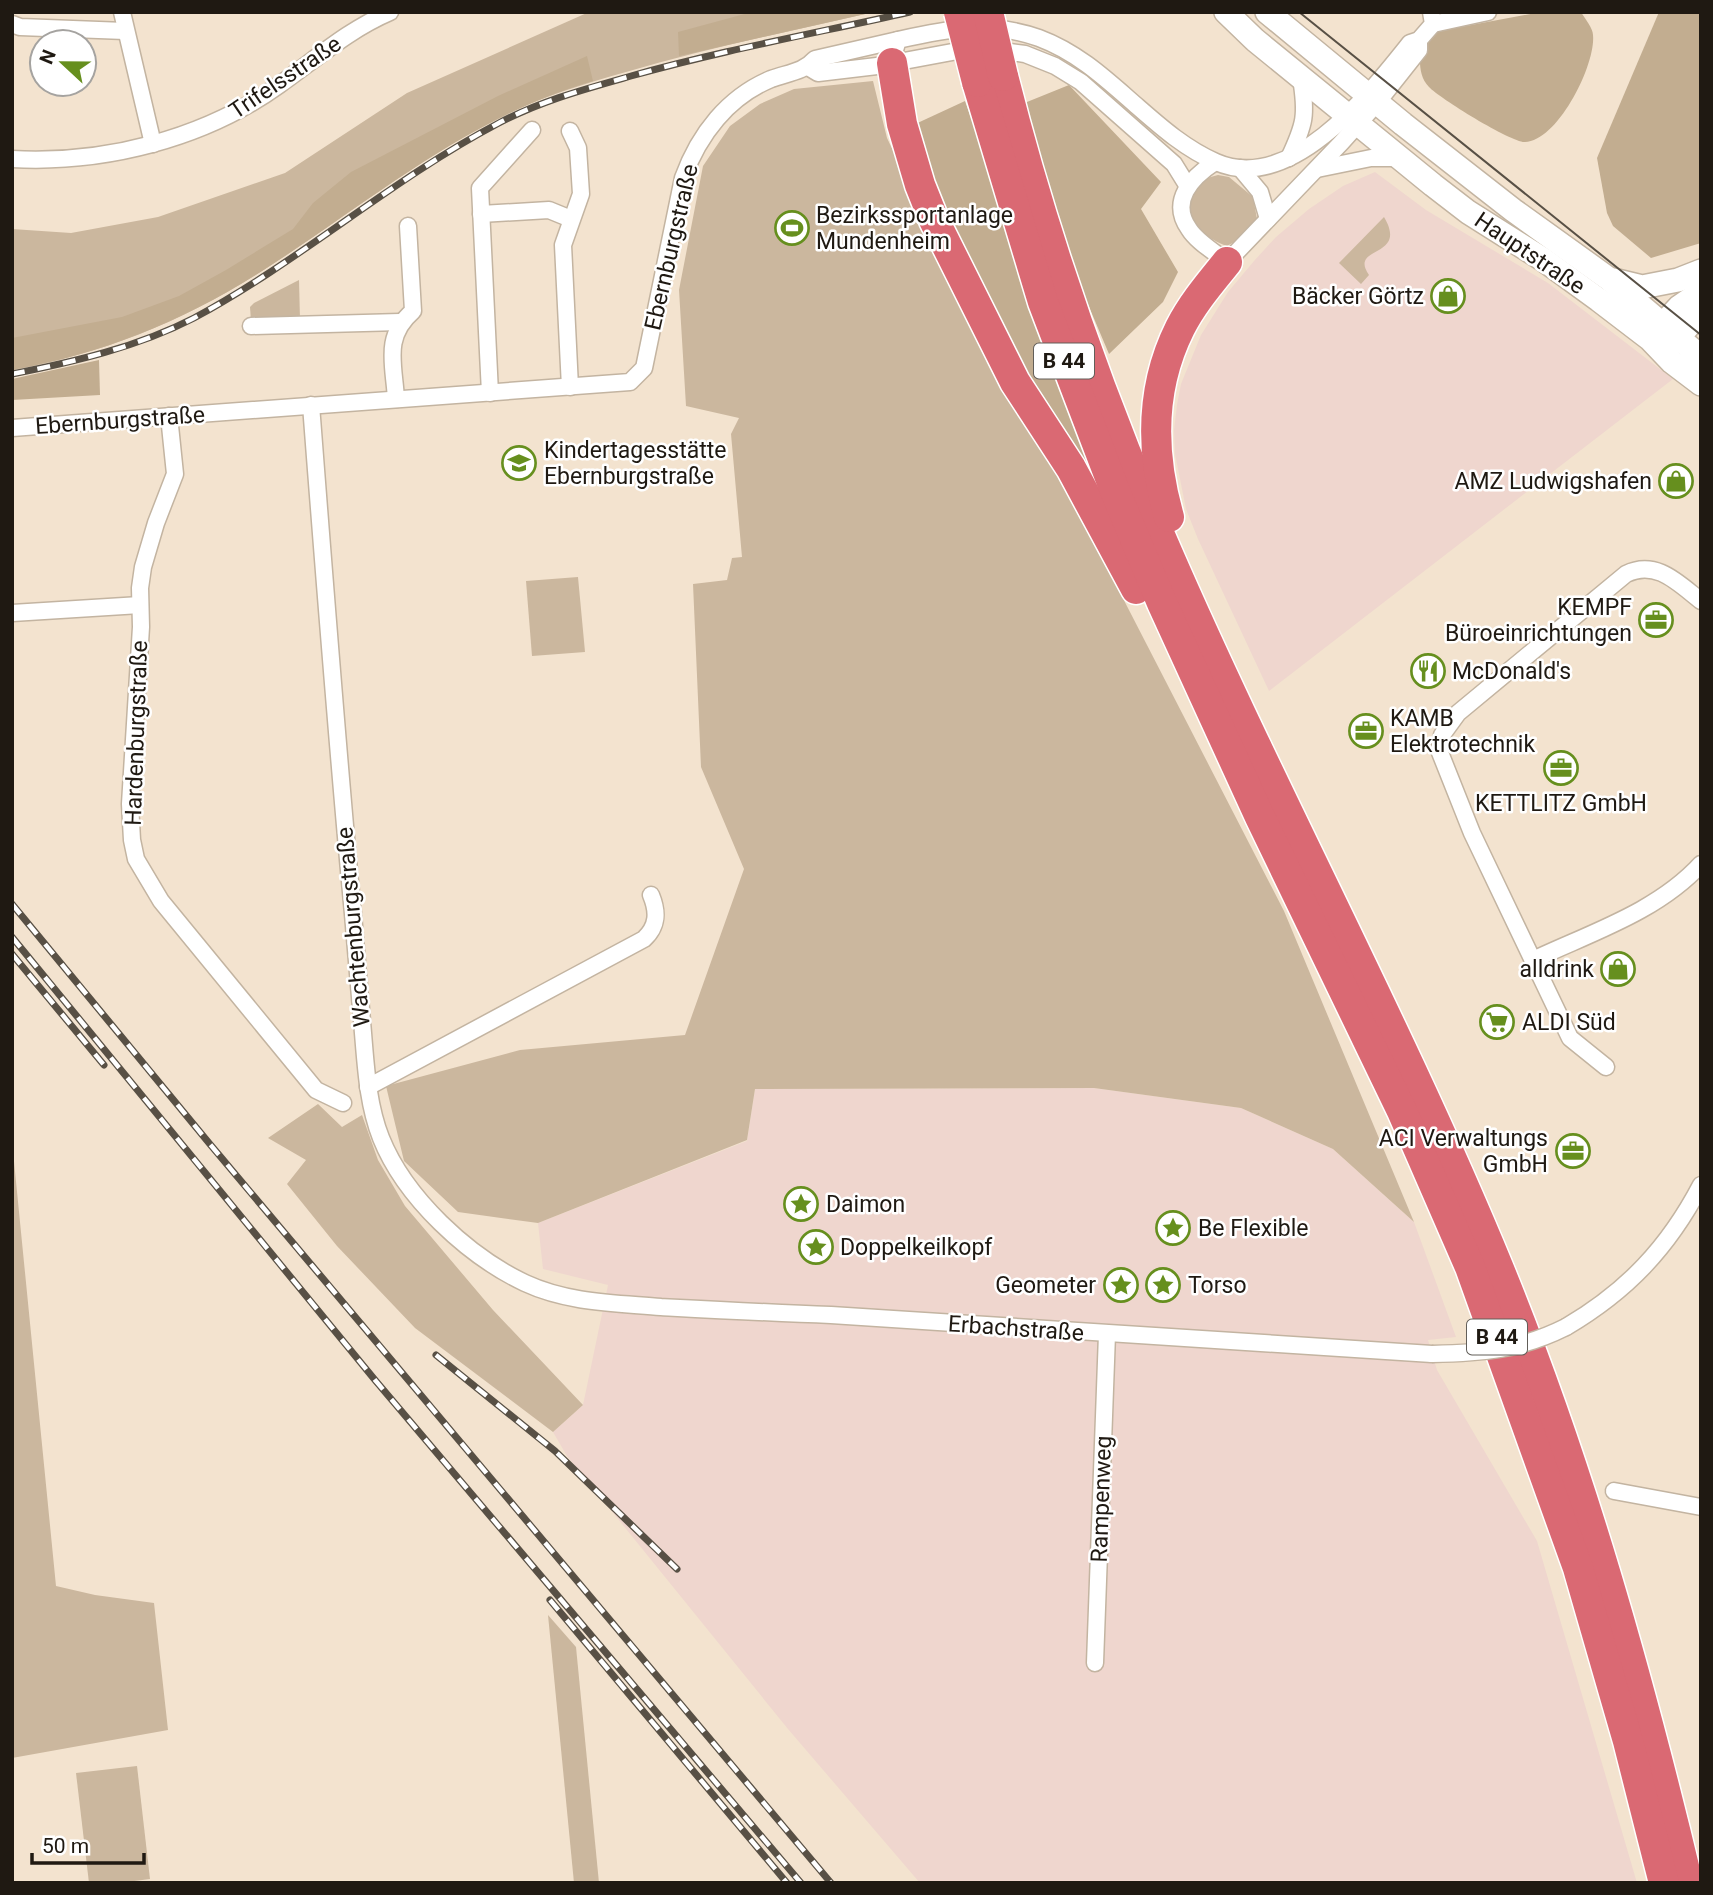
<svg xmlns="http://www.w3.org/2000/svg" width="1713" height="1895" font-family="Roboto,sans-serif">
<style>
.industrial{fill:#efd6ce}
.green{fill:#cbb79e}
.forest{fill:#c2ad90}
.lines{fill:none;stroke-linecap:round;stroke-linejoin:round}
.street-casing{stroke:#c3b4a1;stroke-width:19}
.secondary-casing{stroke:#c3b4a1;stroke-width:26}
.highway-casing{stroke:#fff;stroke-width:33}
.street{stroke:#fff;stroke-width:16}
.secondary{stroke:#fff;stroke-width:23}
.highway{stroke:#da6973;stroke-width:30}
.tram{stroke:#585045;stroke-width:2}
.rail-casing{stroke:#585045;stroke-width:7}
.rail{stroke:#fff;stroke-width:4.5;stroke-dasharray:13;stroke-linecap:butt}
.street-bridge-casing{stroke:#c3b4a1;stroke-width:19;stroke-linecap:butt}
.highway-bridge-casing{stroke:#fff;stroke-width:33;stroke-linecap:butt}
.street-bridge{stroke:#fff;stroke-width:16}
.highway-bridge{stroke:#da6973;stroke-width:30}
.labels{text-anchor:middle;stroke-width:5;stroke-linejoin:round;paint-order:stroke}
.shield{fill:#fff;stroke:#625e59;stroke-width:2}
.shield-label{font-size:21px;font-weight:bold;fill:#1f1912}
.street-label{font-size:23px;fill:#1f1912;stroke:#fff}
.poi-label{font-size:23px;fill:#1f1912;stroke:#fff;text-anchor:start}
</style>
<rect width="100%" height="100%" fill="#f3e3cf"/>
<g class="industrial">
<polygon points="1375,172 1426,210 1548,283 1673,379 1269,691 1198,539 1186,509 1175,454 1174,430 1177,405 1181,384 1201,335 1228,292 1254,261 1276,237 1309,209 1343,186"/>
<polygon points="1094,1088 1241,1108 1333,1149 1414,1222 1456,1337 1428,1340 1437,1370 1537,1541 1637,1883 920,1883 788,1729 567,1456 553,1432 583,1405 608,1285 543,1269 538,1223 747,1141 755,1089"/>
</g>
<g class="green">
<path d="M589 12H874C791 31 708 48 626 72 580 85 535 99 492 121 411 164 339 222 262 271 182 322 105 353 12 370V229L71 233 158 217 285 173 407 93Z"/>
<polygon points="873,81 887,138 1011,397 1062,480 1284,911 1414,1222 1333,1149 1241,1108 1094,1088 755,1089 747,1140 538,1223 458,1212 404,1161 386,1086 520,1050 685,1035 744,869 701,767 693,584 727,580 732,558 742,557 731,434 739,418 686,406 679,290 703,166 730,126 760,104 794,89"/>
<path d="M1218 175 1229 177 1253 197 1257 219 1245 236 1227 246C1207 239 1198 229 1188 211 1190 190 1197 180 1218 175Z"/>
<path d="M1384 217C1409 259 1348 245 1369 275L1361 284 1339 263Z"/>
<polygon points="299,280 300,320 251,321 250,307 254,303"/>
<polygon points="578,577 585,652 532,656 526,581"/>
<polygon points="318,1104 342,1127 362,1115 378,1160 405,1206 493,1310 583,1405 553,1432 415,1328 337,1246 287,1184 306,1160 268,1138"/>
<polygon points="12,1141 56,1586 95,1595 154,1603 168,1730 12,1758"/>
<polygon points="548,1615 576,1647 599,1883 574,1883"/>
<polygon points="137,1766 150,1879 119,1883 89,1883 76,1773"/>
</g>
<g class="forest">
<polygon points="752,12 874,12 679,56 678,32"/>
<path d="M1541 12H1581C1585 19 1593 28 1593 35 1596 64 1558 141 1525 142 1512 143 1439 98 1429 87 1417 75 1420 56 1421 41L1428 33Z"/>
<polygon points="1659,12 1701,12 1701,243 1651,258 1613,226 1607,213 1597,158"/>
<path d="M587 56 593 81C468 117 370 202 262 271 183 321 105 353 12 370V338L122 317 179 296 226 270 293 229 313 203 351 172 498 96Z"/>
<polygon points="1069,85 1161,182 1141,209 1178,272 1163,302 1109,354 1062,243 1022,104"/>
<polygon points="965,101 1110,507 1040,403 967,266 911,126"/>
<polygon points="99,360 100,395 12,400 12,379"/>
</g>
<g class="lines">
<g class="street-casing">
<g id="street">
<polyline points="122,12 153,144"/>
<polyline points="12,24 20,27 125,31"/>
<polyline points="1433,24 1488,12"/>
<path d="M895 50 898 40C948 29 988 20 1039 38 1079 53 1107 80 1138 107 1162 128 1186 149 1216 162 1291 195 1370 93 1410 43L1419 40 1433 24 1431 12"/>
<polyline points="808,67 818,73 877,66 963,50 988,49 1025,54 1055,66 1081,82 1174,164 1187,185"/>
<path d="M1289 158C1305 124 1307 115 1301 78"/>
<path d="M12 159C104 164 204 139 279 85 316 59 348 30 390 12"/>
<path d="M1215 162C1192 177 1169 201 1189 229 1197 242 1215 252 1227 262L1342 142 1377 103 1419 50V40"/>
<polyline points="1240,168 1260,192 1268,219"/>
<polyline points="1317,169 1371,158 1401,158"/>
<polyline points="481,214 549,210 571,219"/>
<polyline points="251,326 400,322"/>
<polyline points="570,387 563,245 581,194 578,148 570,131"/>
<polyline points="490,393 480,188 532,130"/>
<path d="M396 399C394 364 383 337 413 311L408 226"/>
<path d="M311 405C324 574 337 744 353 914 356 954 360 993 363 1033 366 1069 368 1105 381 1138 405 1198 468 1256 525 1283 568 1303 615 1303 661 1307 718 1310 774 1313 831 1315L1432 1354"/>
<polyline points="169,416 175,474 156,523 143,567 140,588 141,627 130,804 132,840 136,859 161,901 316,1090 343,1103"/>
<path d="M12 428 630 382 644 368 683 178C699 134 728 97 771 79 787 73 804 72 815 59L898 40"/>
<polyline points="12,613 140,605"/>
<path d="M1533 960C1590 933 1657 912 1701 864"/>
<path d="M1606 1067 1570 1038 1472 833 1439 750 1442 735 1458 713 1626 574C1656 559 1678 583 1701 601"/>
<path d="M368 1087 644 939C658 926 658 912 651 895"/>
<path d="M1566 1327C1627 1291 1668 1248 1701 1185"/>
<polyline points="1614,1491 1701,1507"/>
<polyline points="1095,1663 1107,1334"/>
</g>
</g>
<g class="secondary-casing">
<g id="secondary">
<polyline points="1226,12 1255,40 1433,185 1468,212 1544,260 1599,300 1650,339 1672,362 1701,384"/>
<polyline points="1267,12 1403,124 1513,210 1609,279 1701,357"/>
<polyline points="1613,280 1642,287 1678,280 1701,271"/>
<polyline points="1654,334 1679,307 1701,292"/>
<polyline points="1664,339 1678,338 1689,325 1701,316"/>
</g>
</g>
<g class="highway-casing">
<g id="highway">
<polyline points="892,63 902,124 920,185 934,220 1015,382 1071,468 1136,589"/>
<path d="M1003 76C1044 239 1101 400 1168 554 1273 795 1399 1026 1499 1269 1580 1467 1638 1675 1688 1883"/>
<polyline points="977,82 1043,302 1117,496 1162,603 1260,817 1402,1111 1470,1267 1578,1568 1628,1741 1664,1883"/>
<path d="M1169 517C1151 454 1150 388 1180 328 1192 304 1210 283 1227 262"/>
</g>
</g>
<use href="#street" class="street"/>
<use href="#secondary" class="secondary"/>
<use href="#highway" class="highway"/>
<polyline class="tram" points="1299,12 1701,335"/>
<g class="rail-casing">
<g id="rail">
<path d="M12 374C73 362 138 347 194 318 300 261 391 180 497 124 540 101 585 89 631 76 723 50 817 33 910 12"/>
<polyline points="12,904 209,1143 831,1883"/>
<polyline points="12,937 375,1380 801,1883"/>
<polyline points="12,954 104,1065"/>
<polyline points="436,1355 555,1451 677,1569"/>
<polyline points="550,1600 787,1883"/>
</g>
</g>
<use href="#rail" class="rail"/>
<g class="street-bridge-casing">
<path id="street-bridge" d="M1432 1354C1483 1353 1520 1350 1566 1327"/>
</g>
<g class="highway-bridge-casing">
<g id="highway-bridge">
<polyline points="959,12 977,82"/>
<polyline points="988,12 1003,76"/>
</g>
</g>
<use href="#street-bridge" class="street-bridge"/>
<use href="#highway-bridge" class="highway-bridge"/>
</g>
<defs>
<g id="stadium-ring" transform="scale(1.75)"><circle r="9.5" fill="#fff" stroke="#668f1e" stroke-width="1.5"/><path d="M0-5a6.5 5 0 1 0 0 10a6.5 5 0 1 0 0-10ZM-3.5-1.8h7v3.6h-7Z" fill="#668f1e"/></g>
<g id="shop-ring" transform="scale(1.75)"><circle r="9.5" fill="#fff" stroke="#668f1e" stroke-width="1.5"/><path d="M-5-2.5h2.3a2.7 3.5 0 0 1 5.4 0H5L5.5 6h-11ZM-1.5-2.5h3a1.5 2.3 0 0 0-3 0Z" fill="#668f1e"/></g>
<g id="school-ring" transform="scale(1.75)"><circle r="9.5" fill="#fff" stroke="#668f1e" stroke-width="1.5"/><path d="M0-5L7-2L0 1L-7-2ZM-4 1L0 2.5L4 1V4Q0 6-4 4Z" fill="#668f1e"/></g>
<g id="office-ring" transform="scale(1.75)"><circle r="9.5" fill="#fff" stroke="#668f1e" stroke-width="1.5"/><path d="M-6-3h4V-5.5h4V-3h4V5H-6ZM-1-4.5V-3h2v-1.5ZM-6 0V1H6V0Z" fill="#668f1e"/></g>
<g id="restaurant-ring" transform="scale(1.75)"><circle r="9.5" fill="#fff" stroke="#668f1e" stroke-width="1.5"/><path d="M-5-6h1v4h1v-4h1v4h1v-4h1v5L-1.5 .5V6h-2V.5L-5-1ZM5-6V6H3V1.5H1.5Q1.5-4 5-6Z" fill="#668f1e"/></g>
<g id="supermarket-ring" transform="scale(1.75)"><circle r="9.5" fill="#fff" stroke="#668f1e" stroke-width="1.5"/><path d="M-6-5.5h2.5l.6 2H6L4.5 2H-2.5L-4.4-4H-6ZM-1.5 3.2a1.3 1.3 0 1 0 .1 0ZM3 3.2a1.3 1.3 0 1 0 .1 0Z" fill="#668f1e"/></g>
<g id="sight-ring" transform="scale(1.75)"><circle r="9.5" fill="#fff" stroke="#668f1e" stroke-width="1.5"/><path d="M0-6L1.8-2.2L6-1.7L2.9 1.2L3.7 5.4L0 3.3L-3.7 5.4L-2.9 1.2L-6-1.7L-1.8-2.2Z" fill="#668f1e"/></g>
</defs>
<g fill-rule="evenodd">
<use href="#stadium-ring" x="792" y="228"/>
<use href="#shop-ring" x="1448" y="296"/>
<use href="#school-ring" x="519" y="463"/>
<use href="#shop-ring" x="1676" y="481"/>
<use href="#office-ring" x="1656" y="620"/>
<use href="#restaurant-ring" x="1428" y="671"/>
<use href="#office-ring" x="1366" y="731"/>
<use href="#office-ring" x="1561" y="768"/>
<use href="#shop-ring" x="1618" y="969"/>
<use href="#supermarket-ring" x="1497" y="1022"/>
<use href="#office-ring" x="1573" y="1151"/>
<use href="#sight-ring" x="801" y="1204"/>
<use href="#sight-ring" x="1173" y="1228"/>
<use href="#sight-ring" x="816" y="1247"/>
<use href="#sight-ring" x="1121" y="1285"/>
<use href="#sight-ring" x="1163" y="1285"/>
</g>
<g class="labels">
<g class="shield">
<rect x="1034" y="343.5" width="60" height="35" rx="5"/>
<rect x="1467" y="1319.5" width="60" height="35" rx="5"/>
</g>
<g class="shield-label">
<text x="1064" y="368">B 44</text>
<text x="1497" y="1344">B 44</text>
</g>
<g class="street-label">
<text transform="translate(285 77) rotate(-34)" y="8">Trifelsstraße</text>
<text transform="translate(671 247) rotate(-77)" y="8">Ebernburgstraße</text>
<text transform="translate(1530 253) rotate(34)" y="8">Hauptstraße</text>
<text transform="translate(120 420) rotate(-4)" y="8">Ebernburgstraße</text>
<text transform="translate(136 733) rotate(-88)" y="8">Hardenburgstraße</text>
<text transform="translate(353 927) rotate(-95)" y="8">Wachtenburgstraße</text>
<text transform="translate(1016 1328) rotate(4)" y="8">Erbachstraße</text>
<text transform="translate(1101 1499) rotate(-88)" y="8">Rampenweg</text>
</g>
<g class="poi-label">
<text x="816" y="223">Bezirkssportanlage<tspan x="816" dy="26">Mundenheim</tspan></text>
<text x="1424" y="304" text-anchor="end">Bäcker Görtz</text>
<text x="544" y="458">Kindertagesstätte<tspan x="544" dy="26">Ebernburgstraße</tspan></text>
<text x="1652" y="489" text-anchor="end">AMZ Ludwigshafen</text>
<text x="1632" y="615" text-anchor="end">KEMPF<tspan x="1632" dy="26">Büroeinrichtungen</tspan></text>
<text x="1452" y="679">McDonald's</text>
<text x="1390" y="726">KAMB<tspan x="1390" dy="26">Elektrotechnik</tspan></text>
<text x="1561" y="811" text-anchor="middle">KETTLITZ GmbH</text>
<text x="1594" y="977" text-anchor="end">alldrink</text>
<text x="1522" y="1030">ALDI Süd</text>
<text x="1548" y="1146" text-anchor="end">ACI Verwaltungs<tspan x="1548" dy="26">GmbH</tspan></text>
<text x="826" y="1212">Daimon</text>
<text x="1198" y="1236">Be Flexible</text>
<text x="840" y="1255">Doppelkeilkopf</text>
<text x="1096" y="1293" text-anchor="end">Geometer</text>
<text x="1188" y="1293">Torso</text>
</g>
</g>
<rect width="1713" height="1895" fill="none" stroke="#1f1912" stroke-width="28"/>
<g transform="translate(63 63) rotate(292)"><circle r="33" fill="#ffffff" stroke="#a5a3a0" stroke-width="2"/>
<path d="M0-5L12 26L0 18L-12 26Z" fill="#668f1e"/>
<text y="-10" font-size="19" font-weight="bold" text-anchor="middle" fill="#1f1912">N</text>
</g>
<path d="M32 1853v10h112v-10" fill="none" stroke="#1f1912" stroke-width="3.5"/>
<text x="42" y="1853" font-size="21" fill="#1f1912" stroke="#ffffff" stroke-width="5" paint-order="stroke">50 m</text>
</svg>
